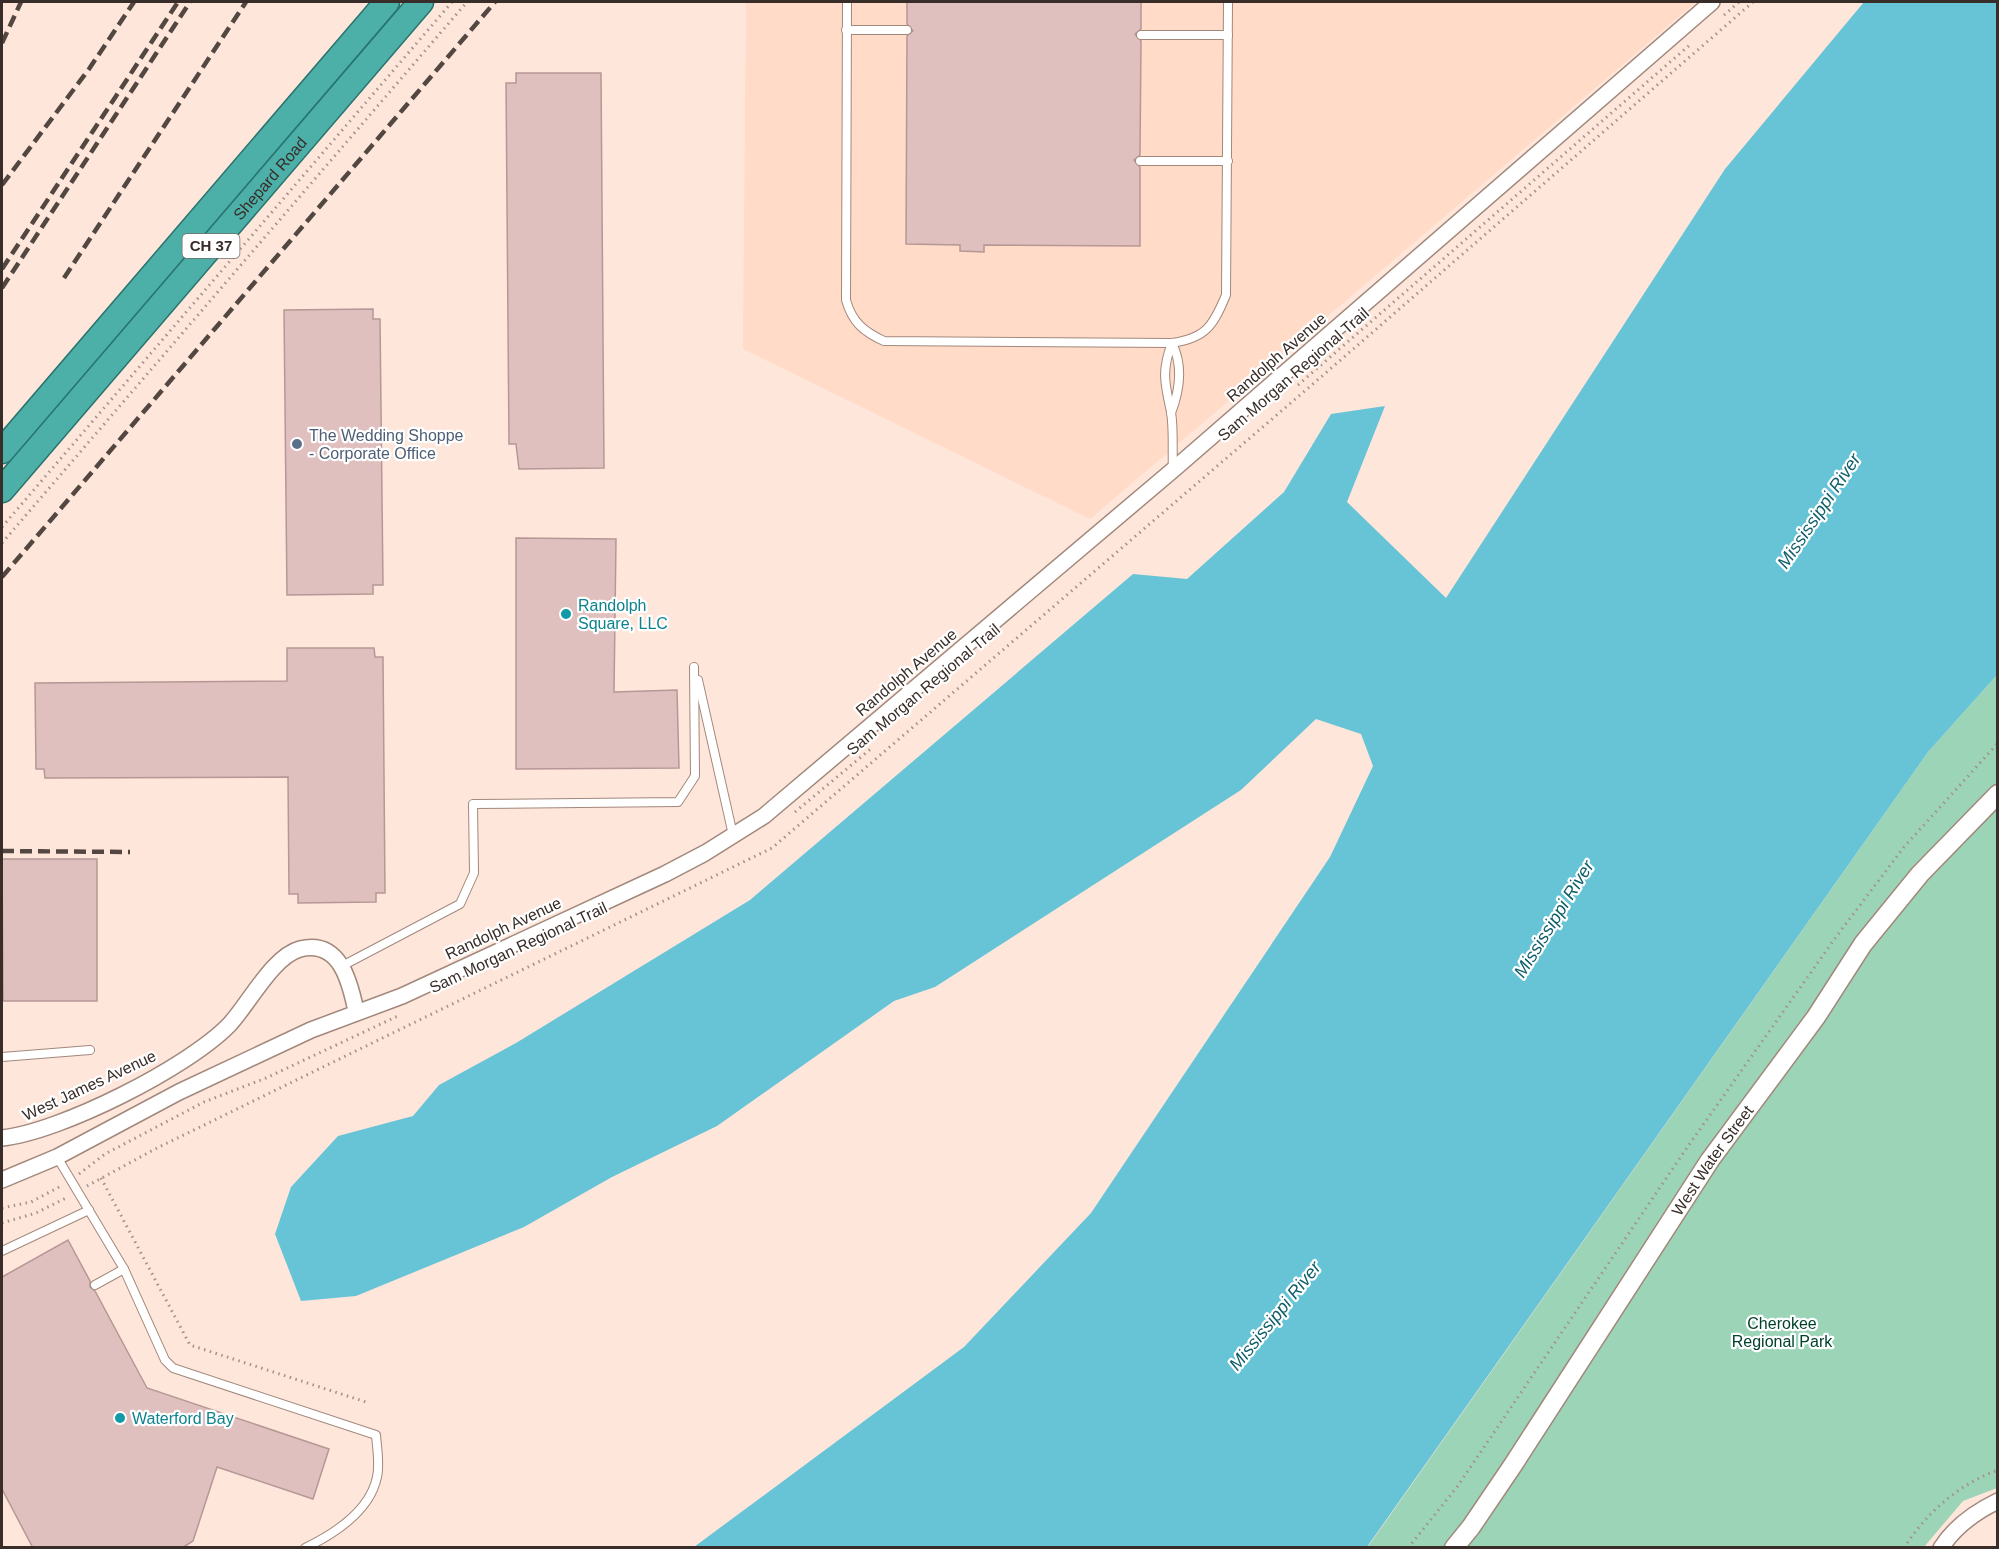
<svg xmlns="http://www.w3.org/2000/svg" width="1999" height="1549" font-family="Arial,sans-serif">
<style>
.built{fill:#ffdbc8}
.green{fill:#9cd4b8}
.water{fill:#67c4d7}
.building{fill:#e0c0be;stroke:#b69795;stroke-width:1.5}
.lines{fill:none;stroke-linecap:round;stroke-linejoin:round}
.service-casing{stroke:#a2887b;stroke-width:10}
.minor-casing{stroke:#a2887b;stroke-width:18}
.tertiary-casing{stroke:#a2887b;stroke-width:21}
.trunk-casing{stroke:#28746e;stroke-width:27}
.path{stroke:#a4928a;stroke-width:3;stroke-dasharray:1.5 4.5;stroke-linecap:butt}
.service{stroke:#fff;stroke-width:8}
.minor{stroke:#fff;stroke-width:15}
.tertiary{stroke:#fff;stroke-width:18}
.trunk{stroke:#4cafa8;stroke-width:24}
.rail{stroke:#534741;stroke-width:4.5;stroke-dasharray:12 6;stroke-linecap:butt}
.service-dot{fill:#5c6f8a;stroke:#fff;stroke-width:2}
.culture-dot{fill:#0f9aa8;stroke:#fff;stroke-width:2}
.labels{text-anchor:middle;stroke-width:4.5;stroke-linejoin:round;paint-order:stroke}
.shield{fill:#fff;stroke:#746c68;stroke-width:1.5}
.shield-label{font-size:15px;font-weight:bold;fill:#382d28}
.street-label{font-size:16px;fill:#382d28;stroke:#fff}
.service-label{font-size:16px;fill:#4e5e75;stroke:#fff;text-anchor:start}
.culture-label{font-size:16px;fill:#0d838f;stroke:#fff;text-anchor:start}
.park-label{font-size:16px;fill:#00422c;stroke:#fff}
.water-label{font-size:18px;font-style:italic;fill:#0e5e6b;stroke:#fff}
</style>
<rect width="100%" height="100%" fill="#fee6db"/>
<polygon class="built" points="746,2 1696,2 1090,519 743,349"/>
<polygon class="green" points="1997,675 1997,1488 1963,1501 1924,1547 1367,1548 1928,752"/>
<polygon class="water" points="1864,2 1997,2 1997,675 1928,752 1367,1547 694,1547 964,1347 1091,1213 1330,857 1373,766 1361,734 1316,719 1241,790 935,987 894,1001 717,1126 612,1177 524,1227 356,1296 301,1301 275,1234 291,1187 338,1136 413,1116 439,1085 516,1043 750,900 1133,574 1187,579 1284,492 1331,414 1385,406 1347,502 1446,598 1725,169"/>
<g class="building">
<polygon points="907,2 1141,2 1141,29 1135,34 1141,41 1140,155 1134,160 1140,167 1140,246 984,245 984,252 960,251 960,245 906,244 907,36 913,31 907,24"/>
<polygon points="516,73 601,73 604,468 519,469 516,444 509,444 506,83 516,83"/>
<polygon points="373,309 373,319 380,319 383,585 373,585 373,594 287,595 284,310"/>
<polygon points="516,538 616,539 614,692 677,690 679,768 516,769"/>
<polygon points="287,648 374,648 375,657 383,657 385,893 376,893 376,902 298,903 298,894 289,894 288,777 45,778 44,769 36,769 35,683 287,681"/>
<polygon points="2,859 97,859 97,1001 3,1001"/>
<polygon points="68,1240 90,1281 90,1287 95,1291 147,1388 329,1449 313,1499 217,1467 193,1541 182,1548 33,1548 2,1489 2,1277"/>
</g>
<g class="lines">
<g class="service-casing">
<g id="service">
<path d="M847 2 846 300C852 322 864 332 884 341L1172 343C1206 338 1213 326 1226 295L1228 2"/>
<polyline points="846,30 907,30"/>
<polyline points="1141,35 1228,35"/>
<polyline points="1140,161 1228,161"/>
<path d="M1172 343C1161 371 1165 384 1171 412 1174 430 1172 450 1173 469"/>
<path d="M1171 413C1180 390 1183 365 1172 343"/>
<polyline points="698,680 733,835"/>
<polyline points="342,966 460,904 474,873 473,804 678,802 695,776 694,667"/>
<polyline points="2,1057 90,1050"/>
<path d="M57 1157 124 1269 165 1360 173 1368 376 1435C377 1448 380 1464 377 1477 370 1511 334 1534 305 1548"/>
<polyline points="2,1251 89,1210"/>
<polyline points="95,1285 124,1269"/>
</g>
</g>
<g class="minor-casing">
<g id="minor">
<path d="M2 1138C60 1132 187 1068 229 1025 248 1005 273 956 300 949 340 939 350 982 356 1011"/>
<polyline points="2,1180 57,1157 179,1092 311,1030 402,996 665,874 705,853 764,816 1173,470 1712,2"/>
<path d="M1941 1548C1955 1526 1975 1512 1998 1501"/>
</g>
</g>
<g class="tertiary-casing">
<g id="tertiary">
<path id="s1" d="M1454 1548 1471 1527 1513 1465 1710 1160 1816 1017 1863 944 1920 874 1998 794"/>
</g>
</g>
<g class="trunk-casing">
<g id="trunk">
<polyline points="2,451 387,2"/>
<path id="s2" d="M2 490 421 2"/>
</g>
</g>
<g class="path">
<polyline points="1724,15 1739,2"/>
<polyline points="1298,385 1692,43"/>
<polyline points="2,527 452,2"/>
<polyline points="2,543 467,2"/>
<polyline points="795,812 873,747"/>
<polyline points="79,1174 105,1154 204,1102 266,1078 400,1015"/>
<polyline points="101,1178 190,1345 366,1402"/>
<polyline points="87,1186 157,1148 772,848 1321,377 1753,2"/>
<polyline points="2,1208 31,1202 61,1186"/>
<polyline points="2,1223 36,1213 68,1197"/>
<polyline points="1408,1548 1457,1487 1686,1149 1836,937 1904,847 1998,743"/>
<path d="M1904 1548C1926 1513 1959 1484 1998 1470"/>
</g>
<use href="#service" class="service"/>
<use href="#minor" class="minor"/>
<use href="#tertiary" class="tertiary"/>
<use href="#trunk" class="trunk"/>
<g class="rail">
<polyline points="2,43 21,2"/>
<polyline points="2,185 89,69 134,2"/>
<polyline points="2,269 178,2"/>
<polyline points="64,278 246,2"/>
<polyline points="2,288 190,2"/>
<polyline points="2,577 495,2"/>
<polyline points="2,851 130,852"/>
</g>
</g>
<circle class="service-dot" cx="297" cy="444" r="6"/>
<g class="culture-dot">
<circle cx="566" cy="614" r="6"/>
<circle cx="120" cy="1418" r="6"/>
</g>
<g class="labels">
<rect class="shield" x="182.5" y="234" width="57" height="24" rx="4.5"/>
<g class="shield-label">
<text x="211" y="251">CH 37</text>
</g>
<g class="street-label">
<text dy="6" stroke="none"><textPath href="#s2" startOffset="411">Shepard Road</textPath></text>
<text transform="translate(1276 357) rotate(-41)" y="6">Randolph Avenue</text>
<text transform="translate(1293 374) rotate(-41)" y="6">Sam Morgan Regional Trail</text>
<text transform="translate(906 672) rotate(-40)" y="6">Randolph Avenue</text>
<text transform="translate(923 689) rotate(-40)" y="6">Sam Morgan Regional Trail</text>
<text transform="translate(503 928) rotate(-25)" y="6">Randolph Avenue</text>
<text transform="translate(518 947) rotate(-25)" y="6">Sam Morgan Regional Trail</text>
<text transform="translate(89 1085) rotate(-25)" y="6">West James Avenue</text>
<text dy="6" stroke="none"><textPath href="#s1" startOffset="466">West Water Street</textPath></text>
</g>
<g class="service-label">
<text x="309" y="441">The Wedding Shoppe<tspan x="309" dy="18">- Corporate Office</tspan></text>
</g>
<g class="culture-label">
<text x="578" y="611">Randolph<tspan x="578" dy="18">Square, LLC</tspan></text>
<text x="132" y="1424">Waterford Bay</text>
</g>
<g class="park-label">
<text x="1782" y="1329">Cherokee<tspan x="1782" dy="18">Regional Park</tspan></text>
</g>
<g class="water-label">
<text transform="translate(1819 511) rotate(-56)" y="6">Mississippi River</text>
<text transform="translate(1554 919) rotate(-58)" y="6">Mississippi River</text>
<text transform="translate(1275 1316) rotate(-51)" y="6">Mississippi River</text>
</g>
</g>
<rect width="1999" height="1549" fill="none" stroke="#382d28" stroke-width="6"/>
</svg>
